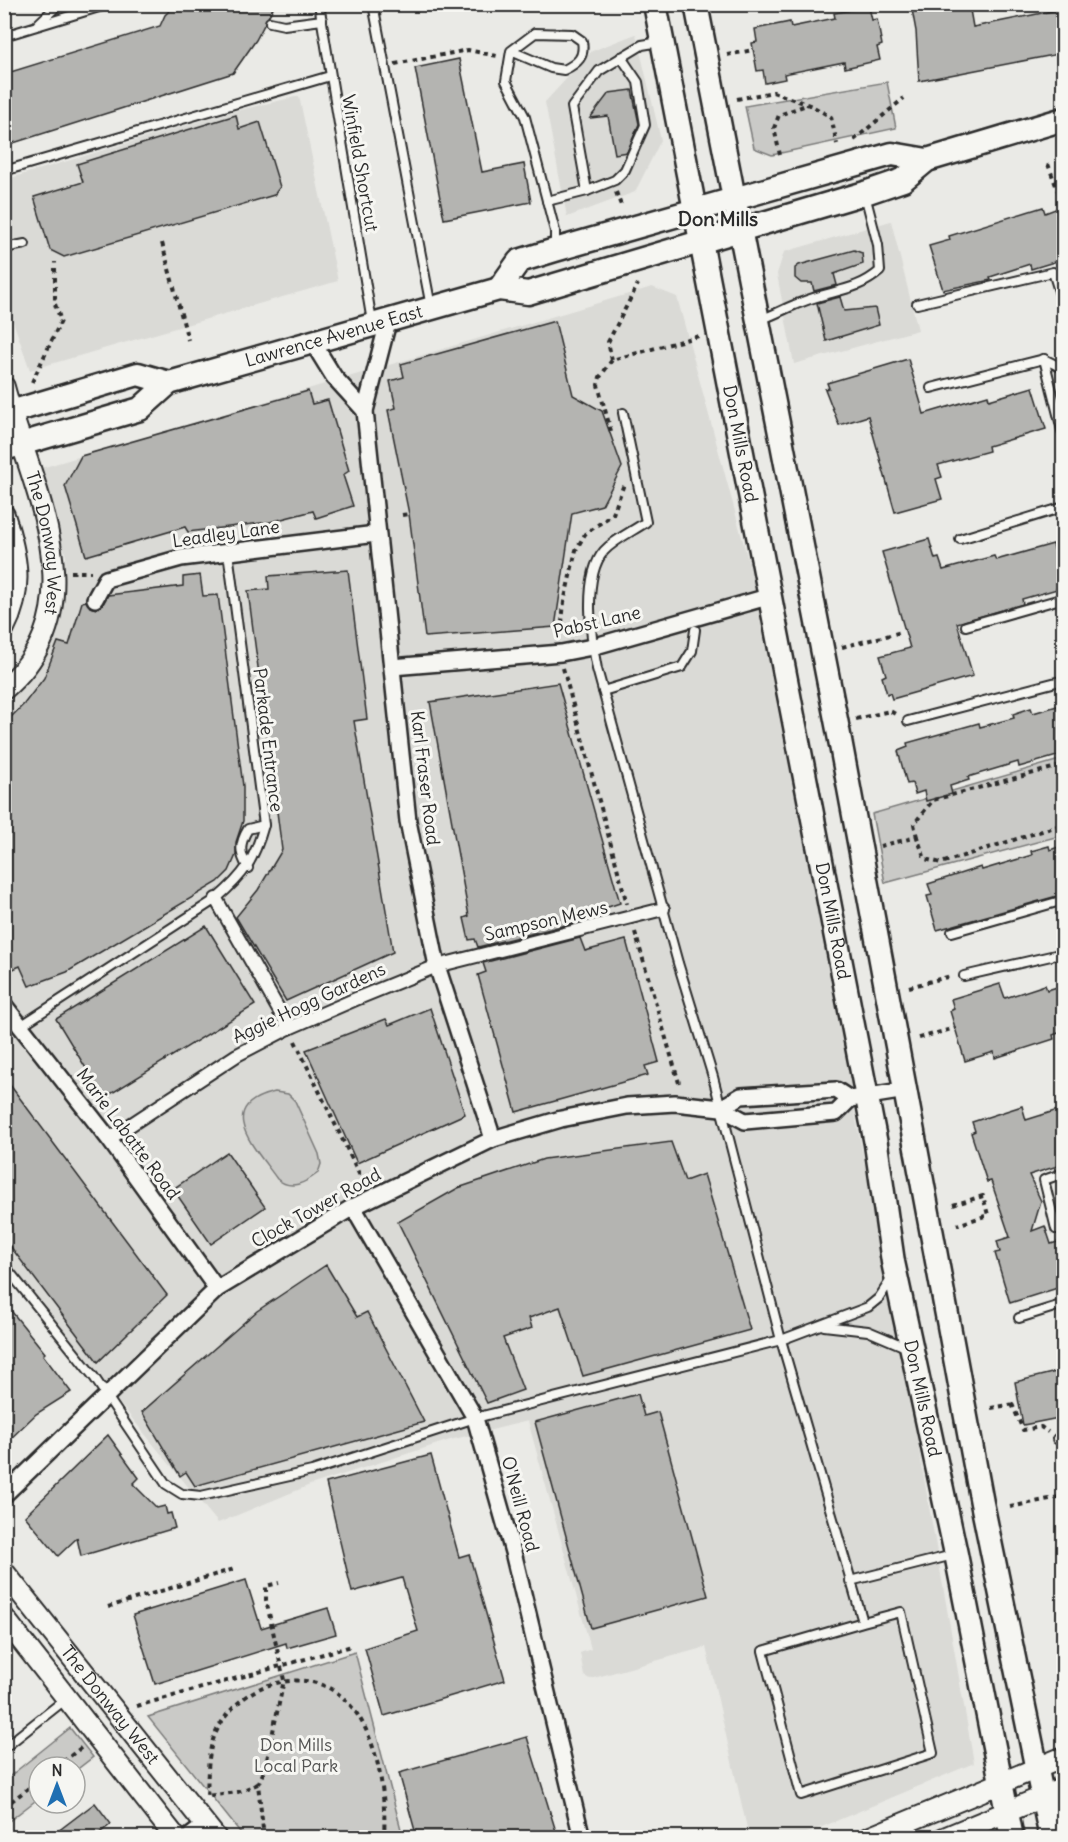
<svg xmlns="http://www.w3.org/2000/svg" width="1068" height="1842" font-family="Delius,sans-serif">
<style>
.built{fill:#dadad6}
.green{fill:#cacac7;stroke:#7a7a79;stroke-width:1.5}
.building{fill:#b4b4b1;stroke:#2b2b2b;stroke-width:1.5}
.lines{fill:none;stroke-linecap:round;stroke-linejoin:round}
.service-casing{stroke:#2b2b2b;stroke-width:12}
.pedestrian-casing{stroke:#2b2b2b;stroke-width:16}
.minor-casing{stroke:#2b2b2b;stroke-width:20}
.tertiary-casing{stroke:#2b2b2b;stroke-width:24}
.secondary-casing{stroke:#2b2b2b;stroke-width:27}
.path{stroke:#2b2b2b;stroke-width:4;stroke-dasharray:4.5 4.5;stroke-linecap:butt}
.service{stroke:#f6f6f2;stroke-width:8}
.pedestrian{stroke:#f6f6f2;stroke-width:12}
.minor{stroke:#f6f6f2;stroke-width:15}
.tertiary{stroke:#f6f6f2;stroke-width:20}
.secondary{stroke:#f6f6f2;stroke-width:22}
.labels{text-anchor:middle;stroke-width:6;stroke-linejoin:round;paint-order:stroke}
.street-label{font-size:18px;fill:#2b2b2b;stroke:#f6f6f2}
.park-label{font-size:18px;fill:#535352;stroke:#f6f6f2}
.neighbourhood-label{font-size:20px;font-weight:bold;fill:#2b2b2b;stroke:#f6f6f2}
</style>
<rect width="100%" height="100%" fill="#eaeae6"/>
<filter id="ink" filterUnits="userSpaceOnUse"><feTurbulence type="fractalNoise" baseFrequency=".0167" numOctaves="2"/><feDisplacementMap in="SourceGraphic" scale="12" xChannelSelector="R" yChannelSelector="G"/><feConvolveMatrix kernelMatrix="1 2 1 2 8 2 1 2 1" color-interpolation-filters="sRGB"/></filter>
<g filter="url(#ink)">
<g class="built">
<polygon points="636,34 661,140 635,192 567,217 545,102 592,51"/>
<polygon points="299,96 338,281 30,370 5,298 4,180 231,112"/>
<polygon points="891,221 918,330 794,364 777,274 784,252"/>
<polygon points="652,287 677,297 757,593 777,706 848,1061 856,1119 903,1358 974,1763 798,1837 749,1837 706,1647 590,1679 584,1676 580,1653 591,1649 528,1421 450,1440 310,1485 218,1523 5,1264 4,1037 7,1035 4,1032 5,693 28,675 60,620 66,556 38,469"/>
</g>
<g class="green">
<polygon points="887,82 896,128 772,155 754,148 745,106"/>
<polygon points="1063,759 1063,835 885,883 872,814"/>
<path d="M275 1092 288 1094 295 1101 319 1154 321 1164 318 1173C305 1183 291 1191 277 1179 256 1149 212 1106 275 1092Z"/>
<polygon points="355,1652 403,1837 244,1837 148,1717"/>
<polygon points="70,1728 93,1757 75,1771 75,1767 39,1767 39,1798 5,1824 5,1780"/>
</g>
<g class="building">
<polygon points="176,4 275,4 256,40 233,73 4,146 4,74 160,26 165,15"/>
<polygon points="911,4 969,4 973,27 1057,10 1064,53 919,81 916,31"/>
<polygon points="869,7 872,20 877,19 882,45 877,47 880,60 845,68 844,62 784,74 785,79 765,83 763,70 757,71 752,43 757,42 755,29 790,22 791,27 835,18 834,13"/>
<polygon points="459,59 482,172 524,164 531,202 444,219 415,68"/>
<polygon points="632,90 639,124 627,152 615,154 608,116 590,118 609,93"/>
<polygon points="236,115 239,129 260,122 280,187 274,195 64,257 50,250 34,197 83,182 77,164"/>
<polygon points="1043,207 1045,213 1058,208 1059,214 1064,213 1064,259 1031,269 1030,264 990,277 991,280 943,290 929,246 950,240 949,236"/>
<polygon points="854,250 862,253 863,264 834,274 837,285 814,291 812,283 801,283 795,278 795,268 799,265"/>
<polygon points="840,297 844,311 875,308 879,325 826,341 817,303"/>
<polygon points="555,321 573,395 602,411 622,467 602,505 572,513 555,627 425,637 409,514 388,410 396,408 390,381 404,377 401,364"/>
<polygon points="908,359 924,414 988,395 989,400 1033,387 1046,429 988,446 989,451 938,465 942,477 936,479 942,499 895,512 868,416 839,425 825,389 829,388 827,383"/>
<polygon points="308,391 312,404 328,400 349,471 343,475 353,506 316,518 313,511 270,522 188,532 185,527 86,556 65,486 81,456"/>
<polygon points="929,539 935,559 939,558 943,570 994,556 996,560 1053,544 1064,587 1022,599 1023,604 957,623 973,676 892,699 890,693 887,694 882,677 886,675 880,656 910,648 882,552"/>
<polygon points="348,570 367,719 354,721 393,952 286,1001 236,917 258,890 282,850 248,591 269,589 268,576"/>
<polygon points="200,575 203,596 218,595 243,786 243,821 236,842 236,855 229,871 218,882 67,972 29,986 20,966 11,970 4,961 4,724 24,704 44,678 58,642 69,645 82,602 86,601 90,607 96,609 103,604 108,595 183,586 183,577"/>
<polygon points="558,683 620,903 572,919 574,923 478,947 475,939 469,940 464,918 469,916 430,702"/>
<polygon points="1064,704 1064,754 1019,767 1018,762 968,777 969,780 950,786 952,794 926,801 924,791 915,794 912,783 907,784 898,751 908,747 907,743 979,723 980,727 1014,718 1013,714 1031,708 1033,713"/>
<polygon points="1064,845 1064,894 937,930 927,896 932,895 928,884 981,867 982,870 1032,855 1031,851 1049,846 1050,850"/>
<polygon points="206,926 255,1005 104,1098 56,1019"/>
<polygon points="580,938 585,951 626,940 659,1062 645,1066 648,1075 516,1112 478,975 486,972 483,963"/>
<polygon points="1000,984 1005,998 1045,985 1047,990 1064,985 1064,1031 1053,1035 1054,1039 995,1058 994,1052 965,1061 950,1011 954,1009 951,999"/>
<polygon points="430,1008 465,1114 357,1163 306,1050 386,1019 389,1025"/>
<polygon points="4,1077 167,1295 98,1362 4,1238"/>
<polygon points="1022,1106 1026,1120 1064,1108 1064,1164 1029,1175 1041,1201 1032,1231 1045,1226 1051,1244 1064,1240 1064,1286 1010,1303 995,1253 1000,1252 997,1241 1010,1237 991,1181 987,1182 971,1133 975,1131 972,1122"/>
<polygon points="671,1142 685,1181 704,1174 750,1330 583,1376 560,1307 529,1318 532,1328 503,1338 523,1390 487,1403 398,1222 458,1188 544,1159"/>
<polygon points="227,1152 265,1207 211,1244 173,1189"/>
<polygon points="326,1265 357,1317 367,1312 424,1422 195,1486 186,1472 180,1476 142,1412 257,1311"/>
<polygon points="4,1302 45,1353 43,1355 71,1392 36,1414 4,1445"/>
<polygon points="1064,1370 1064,1417 1023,1425 1015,1382"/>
<polygon points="638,1394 644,1416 658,1412 708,1596 591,1628 535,1422"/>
<polygon points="108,1435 139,1478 133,1484 157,1508 165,1506 167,1514 171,1513 175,1528 81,1556 77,1538 58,1556 25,1516"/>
<polygon points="431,1455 459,1557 469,1554 505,1680 384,1716 365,1648 418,1631 402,1578 352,1592 326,1483"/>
<polygon points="246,1580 261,1628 328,1608 336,1634 287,1648 286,1643 155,1684 133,1615"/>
<polygon points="527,1737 558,1838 417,1838 399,1773"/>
<polygon points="95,1803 111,1824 93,1838 49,1838"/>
</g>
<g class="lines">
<g class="service-casing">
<g id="service">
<polyline points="319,4 372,322"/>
<polyline points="373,4 431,307"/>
<polyline points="270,22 284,25 322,20"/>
<polyline points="38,24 59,4"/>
<polyline points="4,36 109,4"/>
<path d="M511 51 551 68 564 70C578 63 585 57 582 41L572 34 535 33 511 51 506 81 525 117 555 231V246"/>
<polyline points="4,171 330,76"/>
<polyline points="587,191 615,180 625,170 645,125 638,82 621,57"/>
<polyline points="547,201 587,191 572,107 599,71 642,45 660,42"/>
<polyline points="4,248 25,244"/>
<polyline points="917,304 1053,272 1064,307"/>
<path d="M759 320C775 315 787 307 802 302 831 290 856 292 880 271L878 245 865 195"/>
<polyline points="1064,369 1044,359 1064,438"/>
<polyline points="931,388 1044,359"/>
<path d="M623 413 646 522C633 531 615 539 604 551 582 576 591 639 597 669L678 963 713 1077 781 1340 863 1622 901 1612 933 1753 801 1795 763 1651 863 1622"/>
<polyline points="960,539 1064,507"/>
<polyline points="966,626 1064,598"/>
<polyline points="603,691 682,667 692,651 695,630"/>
<polyline points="908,721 1064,680"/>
<path d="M248 868C239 853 239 844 248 829L264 825"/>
<polyline points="952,932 1064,900"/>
<polyline points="964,976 1064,953"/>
<path d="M22 1025 216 899C244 875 254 861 264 825L228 552"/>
<polyline points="1064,1173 1044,1180 1056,1229 1064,1227"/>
<polyline points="4,1265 94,1377 166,1484 182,1494 201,1496 312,1471 475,1418 781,1340 868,1307 879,1298 892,1278"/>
<polyline points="1019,1318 1064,1304"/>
<polyline points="824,1326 868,1331 908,1348"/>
<polyline points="1057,1439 1064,1438"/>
<polyline points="850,1581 953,1555"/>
<polyline points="4,1748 67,1698"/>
</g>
</g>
<g class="pedestrian-casing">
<g id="pedestrian">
<polyline points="216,899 289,1028"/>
<polyline points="109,1139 237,1055 289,1028 356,999 437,966 663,909"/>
</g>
</g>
<g class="minor-casing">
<g id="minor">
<polyline points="388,322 365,411 408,821 437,966 493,1139"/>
<polyline points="313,343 334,377 365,411"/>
<polyline points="95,599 106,579 181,558 376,534"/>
<polyline points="392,667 561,653 592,647 771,596"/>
<polyline points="4,1005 109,1139 217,1289"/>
<polyline points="721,1108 741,1096 836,1090 850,1099 906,1090"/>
<polyline points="353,1207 475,1418 513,1552 582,1838"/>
<polyline points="4,1495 217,1289 353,1207 493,1139 561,1119 627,1106 675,1103 721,1108 745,1121 836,1113 850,1099"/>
<polyline points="188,1838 205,1825"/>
</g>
</g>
<g class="tertiary-casing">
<g id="tertiary">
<path id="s1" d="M4 387C30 485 101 607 4 689"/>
<path d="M4 515C17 555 24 590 4 628"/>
<path id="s2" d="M4 1572 216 1838"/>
<polyline points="4,1618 176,1838"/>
<polyline points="868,1838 1064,1757"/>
<polyline points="944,1838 1064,1788"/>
</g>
</g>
<g class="secondary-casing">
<g id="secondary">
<path id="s3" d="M655 4 876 1144 893 1262 956 1554 1012 1838"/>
<polyline points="696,4 840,740 982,1503 1051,1838"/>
<polyline points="499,289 519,261 555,250 892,154 927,160"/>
<polyline points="4,414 138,374 169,383"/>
<path id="s4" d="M4 449 140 409 169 383 499 289 528 293 865 193 903 180 927 160 1064 119"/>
</g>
</g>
<g class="path">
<polyline points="727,55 753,50"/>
<polyline points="395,64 468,50 497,56"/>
<polyline points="737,99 773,92 812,106 831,117 837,144"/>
<polyline points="854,140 904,98"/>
<polyline points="780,155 774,128 779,115 806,105"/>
<polyline points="1048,164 1061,199 1064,199"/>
<polyline points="616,192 622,208"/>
<polyline points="162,243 188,340"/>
<polyline points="612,360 608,342 638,284"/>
<polyline points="32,382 61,321 55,304 55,262"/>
<polyline points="611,431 598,385 600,377 612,360 699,336"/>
<polyline points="402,515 409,514"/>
<polyline points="71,572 91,572"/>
<polyline points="562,623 564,602 576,550 585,534 613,514 624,484"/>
<polyline points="842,647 902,632"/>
<polyline points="563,668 627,904"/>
<polyline points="856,719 890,711 897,715"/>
<polyline points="917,837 914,824 933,800 1064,765"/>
<polyline points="880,846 917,837 925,859 941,863 1064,824"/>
<polyline points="635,932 679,1083"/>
<polyline points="909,987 951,976"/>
<polyline points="919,1038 955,1028"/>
<polyline points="295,1041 361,1178"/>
<polyline points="953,1205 983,1196 988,1215 957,1225"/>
<polyline points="1012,1404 1023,1430 1041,1427 1048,1432"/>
<polyline points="991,1408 1014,1404"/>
<polyline points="1010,1507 1064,1496"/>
<polyline points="108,1607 234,1569"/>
<polyline points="137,1706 352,1646"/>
<polyline points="56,1767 82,1747"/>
<path d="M258 1784 238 1792 207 1796C208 1777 207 1756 214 1737 223 1714 245 1692 269 1685 363 1657 388 1767 384 1838"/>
<polyline points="4,1807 39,1780"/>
<polyline points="264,1838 258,1784 265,1769 284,1680 266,1600 266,1586 279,1583"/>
</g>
<use href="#service" class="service"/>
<use href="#pedestrian" class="pedestrian"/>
<use href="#minor" class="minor"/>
<use href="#tertiary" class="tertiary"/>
<use href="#secondary" class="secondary"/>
</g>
</g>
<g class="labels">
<g class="street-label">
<text transform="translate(360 163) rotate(80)" y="6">Winfield Shortcut</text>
<text dy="6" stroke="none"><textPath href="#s4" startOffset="352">Lawrence Avenue East</textPath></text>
<text dy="6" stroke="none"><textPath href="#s3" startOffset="448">Don Mills Road</textPath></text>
<text transform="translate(226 534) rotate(-8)" y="6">Leadley Lane</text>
<text dy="6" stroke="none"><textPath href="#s1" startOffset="162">The Donway West</textPath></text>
<text transform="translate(597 622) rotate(-13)" y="6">Pabst Lane</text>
<text transform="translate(268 740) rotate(83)" y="6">Parkade Entrance</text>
<text transform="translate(425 778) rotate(83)" y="6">Karl Fraser Road</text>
<text transform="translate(546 921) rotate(-13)" y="6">Sampson Mews</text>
<text dy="6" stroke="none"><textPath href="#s3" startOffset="934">Don Mills Road</textPath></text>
<text transform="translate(309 1003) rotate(-25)" y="6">Aggie Hogg Gardens</text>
<text transform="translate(128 1134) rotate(53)" y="6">Marie Labatte Road</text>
<text transform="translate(316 1208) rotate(-29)" y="6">Clock Tower Road</text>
<text dy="6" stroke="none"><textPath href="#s3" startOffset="1420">Don Mills Road</textPath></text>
<text transform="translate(520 1504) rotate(75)" y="6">O'Neill Road</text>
<text dy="6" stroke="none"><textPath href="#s2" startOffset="170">The Donway West</textPath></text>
</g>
<g class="park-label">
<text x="296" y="1751">Don Mills<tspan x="296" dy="21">Local Park</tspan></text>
</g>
<g class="neighbourhood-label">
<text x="718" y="226">Don Mills</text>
</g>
</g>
<rect width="1068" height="1842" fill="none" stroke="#f6f6f2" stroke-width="24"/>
<rect x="12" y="12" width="1044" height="1818" fill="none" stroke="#2b2b2b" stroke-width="2" filter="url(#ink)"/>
<g transform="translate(57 1785)"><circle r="28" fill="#f6f6f2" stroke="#a5a5a2" stroke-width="1.5"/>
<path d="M0-4.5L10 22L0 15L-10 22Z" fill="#1f6fb2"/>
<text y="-9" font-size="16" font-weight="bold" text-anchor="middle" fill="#2b2b2b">N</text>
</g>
</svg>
